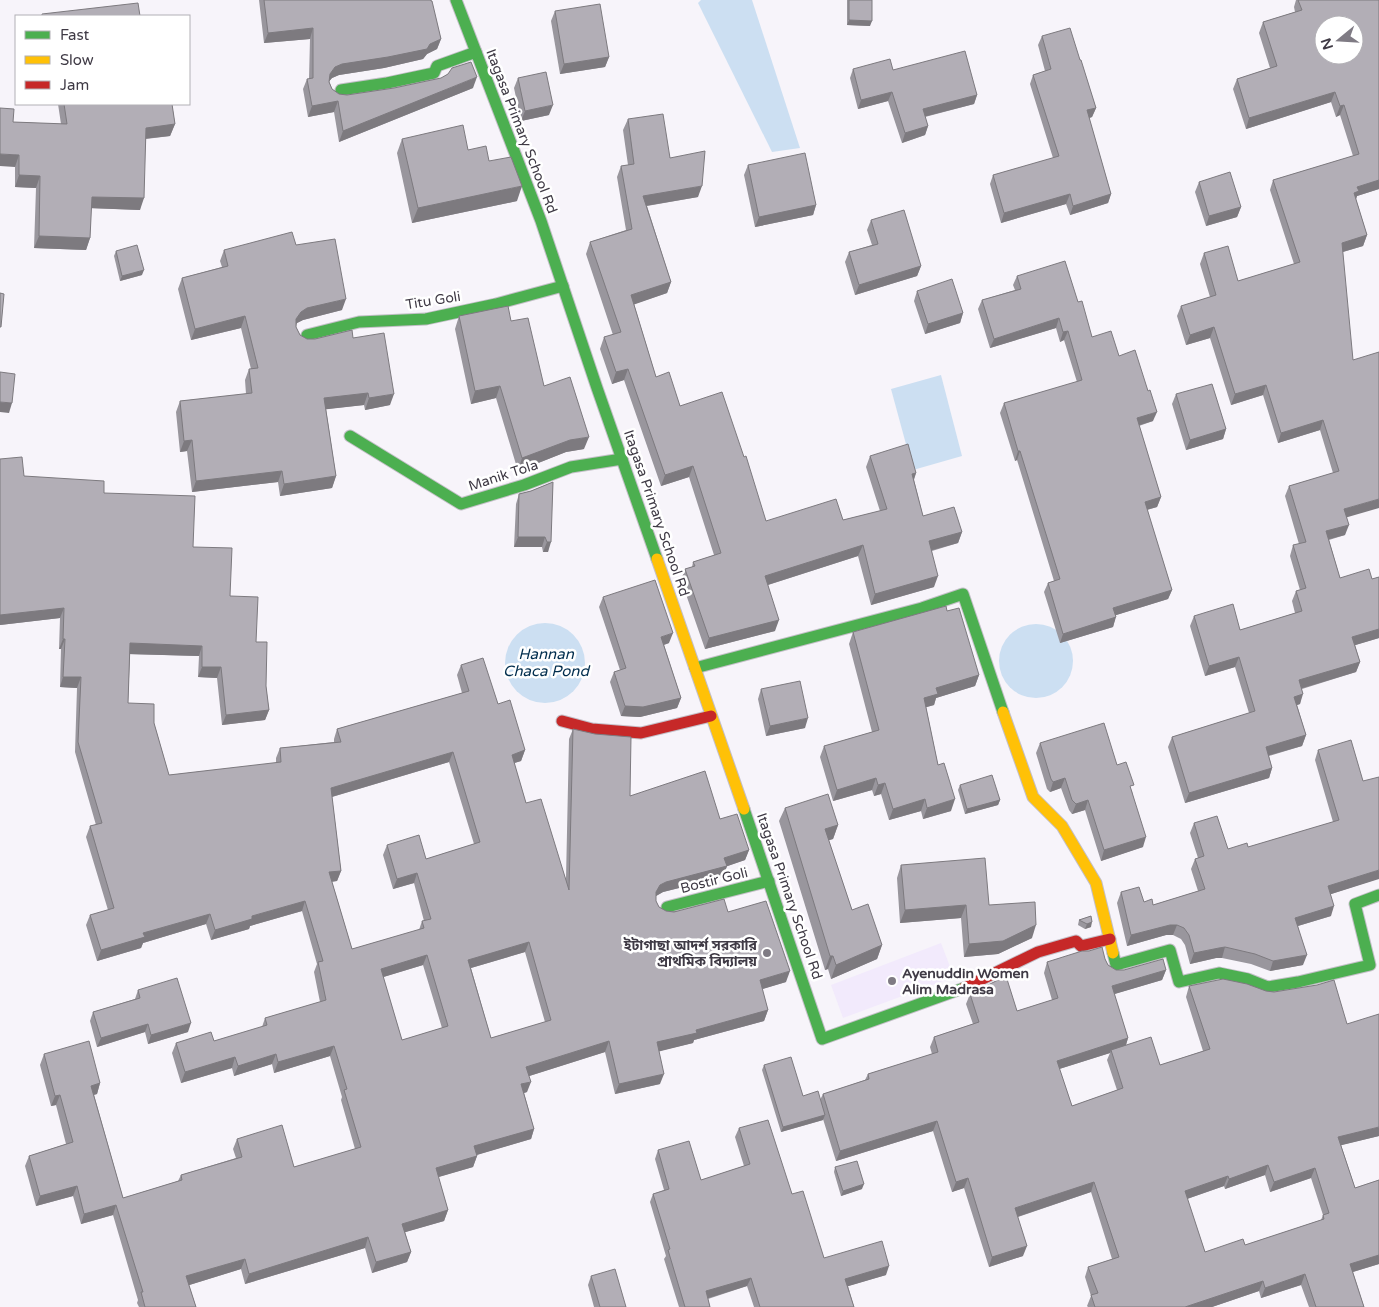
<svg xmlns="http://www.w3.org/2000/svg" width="1379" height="1307" font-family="'Varela Round','Noto Sans Bengali',sans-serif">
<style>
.built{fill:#f2eafc}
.water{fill:#ccdff2}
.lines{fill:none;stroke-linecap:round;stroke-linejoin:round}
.fast-casing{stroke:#c3bfc7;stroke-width:13}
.slow-casing{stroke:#c3bfc7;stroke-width:13}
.jam-casing{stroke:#c3bfc7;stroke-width:13}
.fast{stroke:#4caf50;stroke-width:11}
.slow{stroke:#ffc107;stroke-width:11}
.jam{stroke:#c62828;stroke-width:11}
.wall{fill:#99969d;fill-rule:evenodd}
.shaded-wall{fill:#7d7a7f}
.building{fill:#b2aeb6;stroke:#7d7a7f;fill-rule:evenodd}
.poi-dot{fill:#7f7b84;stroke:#fff;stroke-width:2}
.labels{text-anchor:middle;stroke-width:5;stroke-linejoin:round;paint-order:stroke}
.street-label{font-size:14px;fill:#3f3a45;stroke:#fff}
.poi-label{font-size:14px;font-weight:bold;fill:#3f3a45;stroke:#fff;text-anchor:end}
.water-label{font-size:15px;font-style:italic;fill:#002d4d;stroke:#fff}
</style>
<rect width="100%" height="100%" fill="#f7f4fa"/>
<polygon class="built" points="941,943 954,977 843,1018 831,985"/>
<g class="water">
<polygon points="701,0 752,0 800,148 772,152 698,3"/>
<polygon points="941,375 962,456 913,470 891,389"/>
<circle cx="545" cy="663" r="40"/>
<circle cx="1036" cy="661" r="37"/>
</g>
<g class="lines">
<g class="fast-casing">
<g id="fast">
<polyline points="456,0 541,221 597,388 657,559"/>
<polyline points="341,90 387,83 434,73 437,66 476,52"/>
<polyline points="307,335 359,322 426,319 496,304 563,286"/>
<polyline points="350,436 461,504 524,485 571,467 622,459"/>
<polyline points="695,668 922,608 963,594 1003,712"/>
<polyline points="744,809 822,1039 964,988"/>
<polyline points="667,907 769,881"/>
<polyline points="1113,953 1116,965 1170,950 1179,982 1219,973 1248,979 1268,987 1298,982 1370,965 1355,904 1379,895"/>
</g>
</g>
<g class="slow-casing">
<g id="slow">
<polyline points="657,559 744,809"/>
<polyline points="1003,712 1033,797 1062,826 1096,883 1113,953"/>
</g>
</g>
<g class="jam-casing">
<g id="jam">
<polyline points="562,721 592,729 641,733 711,716"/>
<polyline points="964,988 1038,952 1076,941 1081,946 1110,939"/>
</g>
</g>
<use href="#fast" class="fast"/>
<use href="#slow" class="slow"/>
<use href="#jam" class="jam"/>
</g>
<g class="wall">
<polygon points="259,0 431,0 441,39 437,49 427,54 423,59 384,68 339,75 332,78 329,81 332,89 339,94 347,95 473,88 339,142 334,112 308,117 303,89 307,79 309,79 310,39 264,43"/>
<polygon points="847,0 872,0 870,26 847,25"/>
<polygon points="1296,0 1379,0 1379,189 1357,196 1356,199 1367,235 1363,246 1343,252 1347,517 1345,535 1329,540 1340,578 1372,579 1379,577 1379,638 1355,645 1360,662 1356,672 1302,689 1300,704 1297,705 1306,735 1302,746 1269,756 1272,768 1269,778 1185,803 1168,747 1172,737 1249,713 1235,667 1205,676 1190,626 1194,616 1240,630 1295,613 1292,601 1296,591 1300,590 1290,556 1293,545 1299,544 1285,496 1289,486 1333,473 1320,430 1278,443 1263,395 1231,405 1210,338 1186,345 1177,316 1181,306 1210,297 1200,264 1204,253 1238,281 1294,264 1270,190 1273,180 1353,156 1340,115 1336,117 1331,102 1246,129 1233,89 1237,79 1270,68 1259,33 1263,22 1295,12 1294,7"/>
<polygon points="555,11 609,57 605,67 560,74 551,21"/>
<polygon points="1042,36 1080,60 1096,108 1092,117 1089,118 1111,194 1108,203 1070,215 1066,204 1001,223 990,184 993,175 1053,158 1030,84 1033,75 1045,71 1038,45"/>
<polygon points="853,69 893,70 977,95 974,104 925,117 928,126 925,135 902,143 888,101 858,109 850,78"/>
<polygon points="518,78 549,115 521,121 514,88"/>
<polygon points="58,104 172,104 175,124 170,136 146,139 140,210 91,208 90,238 86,250 34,248 36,188 15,187 15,167 13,122 61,124"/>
<polygon points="628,119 670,158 698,197 647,206 671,282 667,293 634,304 656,377 680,406 766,521 843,520 880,511 866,467 870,456 916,473 914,480 923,516 962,532 958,543 932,551 934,587 871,605 858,556 768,585 775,631 705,649 681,580 685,569 692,567 693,562 714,555 689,477 661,486 624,380 612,384 600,349 604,337 613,335 586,254 590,242 626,230 617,177 621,166 628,165 623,130"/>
<polygon points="402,139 468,150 489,161 517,201 412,223 397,153"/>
<polygon points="748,165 816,205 813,215 755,227 744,175"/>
<polygon points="1199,182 1241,207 1237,217 1206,226 1195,192"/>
<polygon points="871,220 921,266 917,276 855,295 845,262 849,252 872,245 867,230"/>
<polygon points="296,245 342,310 303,320 297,323 296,327 300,335 307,339 353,338 390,405 365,410 364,405 326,409 336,476 332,488 280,496 278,482 192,492 187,451 180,452 176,412 180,401 246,394 245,380 249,369 251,369 241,328 191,340 178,289 182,278 222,267 220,261 224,250"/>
<polygon points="116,251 142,275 120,281 114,256"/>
<polygon points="1017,276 1078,302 1092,337 1119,356 1153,421 1139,426 1161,497 1157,507 1147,510 1172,590 1168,599 1116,615 1113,627 1060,643 1044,592 1048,583 1054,581 1017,460 1015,461 1000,413 1004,403 1077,382 1064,340 1060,342 1056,328 990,348 978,309 982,300 1015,290 1013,285"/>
<polygon points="917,291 963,313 960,323 925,334 914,301"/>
<polygon points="459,316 511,321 544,386 584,449 566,452 518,471 496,398 471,404 455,329"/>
<polygon points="1176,394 1226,429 1223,439 1186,450 1172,404"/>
<path d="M0 459 24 476 104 493 193 547 230 596 256 642 266 686 269 710 265 720 222 725 217 678 198 677 199 656 130 654 128 703 154 723 169 775 276 763V758L280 748 334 742V739L337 729 462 693 457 675 461 665 498 704 525 750 521 761 514 763 526 803 566 879 569 739 573 729 630 796 720 819 749 850 745 860 727 866 723 877 663 892 656 896V901L659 907 666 911 728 912 786 982 762 989 768 1010 764 1021 694 1040 693 1043 659 1051 660 1084 615 1094 605 1052 529 1076 527 1092 524 1093 534 1129 531 1139 476 1155 477 1156 473 1167 438 1177 448 1210 444 1221 405 1232 411 1252 407 1262 372 1273 365 1248 245 1284 241 1269 189 1285 196 1307H139L137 1303 138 1300 113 1215 81 1224 73 1196 36 1206 25 1166 29 1156 66 1144 56 1105 51 1106 40 1065 44 1054 100 1083 97 1094 94 1095 123 1198 178 1181 181 1175 236 1158 233 1149 237 1139 294 1167 355 1149 341 1100 342 1097 330 1056 274 1073 272 1064 234 1076 232 1068 181 1083 172 1053 176 1043 214 1041 262 1027 265 1018 320 1002 314 972 317 964 302 911 250 926 249 929 211 940 206 924 143 943 141 948 97 961 86 925 90 915 108 910 86 837 90 826 96 825 75 752 77 688 60 687 61 649H59L60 618 0 625ZM449 762 474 844 426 859 387 845 383 855 393 889 414 883 424 921H422L419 930 352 949 332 882 337 881 341 871 332 797ZM525 952 545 1022 491 1038 471 968ZM423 965 442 1028 402 1040 383 977Z"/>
<polygon points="553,482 548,552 543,552 542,547 514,547 516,504 519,494 531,491"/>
<polygon points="603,597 669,643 664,645 681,698 677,708 640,717 621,716 610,682 614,672 620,670 599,607"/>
<polygon points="947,611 979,675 975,686 936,698 934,705 926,707 938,765 951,811 923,819 921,811 889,820 881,794 874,796 872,790 833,801 820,757 824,746 872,732 849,644 853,632"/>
<polygon points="761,689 805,728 766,736 758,699"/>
<polygon points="1040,743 1117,765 1132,791 1143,847 1101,861 1085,810 1072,814 1069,810 1061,788 1050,792 1047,789 1036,753"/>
<polygon points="1318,750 1363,781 1374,880 1331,894 1331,916 1298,926 1303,965 1270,971 1251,964 1222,958 1216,958 1190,964 1185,945 1181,939 1173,935 1166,935 1127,946 1117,903 1121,892 1144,902 1153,905 1198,891 1191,869 1195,859 1198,858 1190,833 1194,823 1228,849 1248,847 1333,822 1315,760"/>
<polygon points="960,785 1000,800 998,805 965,814 958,790"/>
<polygon points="785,808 838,825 833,839 828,840 852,910 882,945 877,959 831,979 828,969 825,970 779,821"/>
<polygon points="901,865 989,905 1032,938 998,954 964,957 961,918 900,923 897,878"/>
<polygon points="1091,916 1091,927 1085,929 1078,925 1079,920"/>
<path d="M1105 959 1108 965 1116 970H1166L1162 980 1114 994 1128 1038 1126 1045 1160 1065 1203 1051 1186 997 1189 986 1379 1136 1341 1145 1355 1188 1379 1180V1264L1353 1272 1364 1307H1309L1301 1285 1261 1298 1259 1291 1212 1307H1088L1087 1306 1091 1296 1085 1277 1088 1267 1112 1259 1091 1192 1018 1217 1023 1256 989 1267 964 1188 952 1192 933 1131 836 1161 823 1119V1120L781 1132 762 1070 764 1065 803 1096 820 1100 823 1094 865 1080 868 1074 932 1054 930 1047 934 1037 973 1024 966 1004 970 994 1017 1011 1052 1000 1044 973 1047 962ZM1110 1053 1107 1060 1117 1090 1072 1106 1059 1069ZM1265 1175 1270 1192 1311 1178 1323 1215 1321 1220 1245 1245 1205 1252 1187 1199 1224 1186 1225 1189Z"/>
<polygon points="138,990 188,1032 148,1044 145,1032 97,1047 90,1021 93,1012 135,999"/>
<polygon points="739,1128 792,1194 824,1258 886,1275 848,1286 854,1307 754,1307 747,1286 708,1299 710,1307 679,1307 664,1259 666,1256 650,1202 653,1194 664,1190 655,1159 658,1150 701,1180 744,1166 735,1137"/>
<polygon points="835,1167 862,1189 841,1196 834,1172"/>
<polygon points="591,1276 626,1307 594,1307 588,1285"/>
</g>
<g class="shaded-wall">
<polygon points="849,20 872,21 870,26 847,25"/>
<polygon points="313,28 310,39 264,43 268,33"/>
<polygon points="441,39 437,49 427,54 423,59 384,68 339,75 332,78 326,85 330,74 335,67 342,64 430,44"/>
<polygon points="609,57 605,67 560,74 564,64"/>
<polygon points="477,77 473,88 339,142 343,131"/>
<polygon points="892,92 888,101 858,109 861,100"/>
<polygon points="1335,92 1331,102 1246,129 1249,118"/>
<polygon points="977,95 974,104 919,118 923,109"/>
<polygon points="338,101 334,112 308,117 312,106"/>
<polygon points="553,105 549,115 521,121 525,111"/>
<polygon points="1344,105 1340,115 1336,117 1340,106"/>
<polygon points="1096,108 1092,117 1084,120 1087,110"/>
<polygon points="175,124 170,136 142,139 146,128"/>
<polygon points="928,126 925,135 902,143 905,133"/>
<polygon points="0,154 19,155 15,167 0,166"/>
<polygon points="19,175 40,176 36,188 15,187"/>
<polygon points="1379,180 1379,189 1357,196 1355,202 1354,193 1357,187"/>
<polygon points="522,186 517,201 412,223 418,208"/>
<polygon points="702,186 698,197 639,207 643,196"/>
<polygon points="1070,194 1066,204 1001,223 1004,213"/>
<polygon points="1111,194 1108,203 1070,215 1073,206"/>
<polygon points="92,197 144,198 140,210 87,208"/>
<polygon points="816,205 813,215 755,227 759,217"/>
<polygon points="1241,207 1237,217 1206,226 1209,216"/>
<polygon points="1367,235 1363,246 1339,253 1342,243"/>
<polygon points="39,236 90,238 86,250 34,248"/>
<polygon points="921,266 917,276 855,295 859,285"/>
<polygon points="144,270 142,275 120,281 122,276"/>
<polygon points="671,282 667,293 627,307 631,295"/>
<polygon points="346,299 342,310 303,320 297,323 292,330 296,319 301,312 307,308"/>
<polygon points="963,313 960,323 925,334 928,324"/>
<polygon points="245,316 241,328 191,340 195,329"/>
<polygon points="1059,318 1056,328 990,348 994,339"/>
<polygon points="1214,327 1210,338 1186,345 1190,335"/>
<polygon points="1068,331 1064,340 1060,342 1063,332"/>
<polygon points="628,369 624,380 612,384 616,372"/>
<polygon points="1266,385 1263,395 1231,405 1235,394"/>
<polygon points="500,386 496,398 471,404 475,391"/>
<polygon points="368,393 364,405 320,410 324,398"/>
<polygon points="394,394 390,405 365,410 369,398"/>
<polygon points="0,402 12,403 9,413 0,412"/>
<polygon points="1157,412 1153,421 1133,427 1137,418"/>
<polygon points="1323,420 1320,430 1278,443 1281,433"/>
<polygon points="1226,429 1223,439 1186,450 1190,440"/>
<polygon points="589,437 584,449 566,452 518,471 522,458 570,440"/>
<polygon points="192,440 187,451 180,452 184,441"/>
<polygon points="1018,451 1020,451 1017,460 1015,461"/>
<polygon points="693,466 689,477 661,486 665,475"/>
<polygon points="282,471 278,482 192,492 196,481"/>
<polygon points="916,473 912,484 912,474"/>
<polygon points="336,476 332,488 280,496 284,484"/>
<polygon points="1161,497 1157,507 1142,511 1145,502"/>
<polygon points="1379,499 1379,508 1341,519 1344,509"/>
<polygon points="1349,525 1345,535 1322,541 1326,531"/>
<polygon points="962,532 958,543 925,552 929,541"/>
<polygon points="518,537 545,537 542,547 514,547"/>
<polygon points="547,542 551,542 548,552 543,552"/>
<polygon points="863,545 858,556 761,587 765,576"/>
<polygon points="938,576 934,587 871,605 875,594"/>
<polygon points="1172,590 1168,599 1110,617 1113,608"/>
<polygon points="64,608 60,618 0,625 0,615"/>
<polygon points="1116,617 1113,627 1060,643 1063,634"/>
<polygon points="779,620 775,631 705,649 709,638"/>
<polygon points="1379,629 1379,638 1349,647 1352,637"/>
<polygon points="673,633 669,643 657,647 661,637"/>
<polygon points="63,639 65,639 61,649 59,649"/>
<polygon points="130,643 202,646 199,656 126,654"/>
<polygon points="1239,657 1235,667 1205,676 1209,666"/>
<polygon points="1360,662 1356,672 1296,690 1299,680"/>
<polygon points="202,667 221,667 217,678 198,677"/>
<polygon points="979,675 975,686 936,698 934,705 920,709 924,698 936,688"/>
<polygon points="63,677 81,677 77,688 60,687"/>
<polygon points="1303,694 1300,704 1291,707 1294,697"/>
<polygon points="681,698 677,708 640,717 621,716 625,706"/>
<polygon points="269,710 265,720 222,725 226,715"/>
<polygon points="808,718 805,728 766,736 770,726"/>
<polygon points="1306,735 1302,746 1263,757 1266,747"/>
<polygon points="525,750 521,761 508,765 512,755"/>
<polygon points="453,752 449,762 328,798 331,788"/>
<polygon points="1272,768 1269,778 1185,803 1189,793"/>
<polygon points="876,778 872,790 833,801 837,790"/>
<polygon points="1065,778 1061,788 1050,792 1053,782"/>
<polygon points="885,783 881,794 874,796 878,785"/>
<polygon points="925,799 921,811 889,820 893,809"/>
<polygon points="955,799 951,811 923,819 927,808"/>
<polygon points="1000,800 998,805 965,814 967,809"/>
<polygon points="1088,800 1085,810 1072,814 1076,804"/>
<polygon points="838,825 833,839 820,843 825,829"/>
<polygon points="1146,837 1143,847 1101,861 1104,850"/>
<polygon points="749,850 745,860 725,867 727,866 723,877 663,892 656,896 652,902 656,892 660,885 666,882 724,858"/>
<polygon points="1379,870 1379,879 1325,896 1328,886"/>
<polygon points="341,871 337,881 325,882 329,872"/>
<polygon points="417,873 414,883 393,889 397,879"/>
<polygon points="305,901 302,911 250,926 249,929 211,940 215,930 252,916"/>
<polygon points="966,905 961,918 900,923 905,910"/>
<polygon points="1334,906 1331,916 1291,928 1295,918"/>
<polygon points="210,914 206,924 143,943 141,948 97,961 101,950 143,933"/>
<polygon points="1092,922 1091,927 1085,929 1087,924"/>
<polygon points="1036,925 1032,938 998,954 964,957 969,944"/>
<polygon points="1170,925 1177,925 1173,935 1166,935 1127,946 1131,935"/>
<polygon points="529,942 525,952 464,970 468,960"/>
<polygon points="882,945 877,959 831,979 836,965"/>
<polygon points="1225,947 1222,958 1216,958 1190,964 1194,953 1219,948"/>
<polygon points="427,955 423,965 377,979 381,969"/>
<polygon points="1307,955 1303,965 1270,971 1273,961"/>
<polygon points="830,956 833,956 828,969 825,970"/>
<polygon points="1166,970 1162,980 1108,996 1112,986"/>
<polygon points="790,971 786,982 756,991 760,980"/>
<polygon points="768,1010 764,1021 694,1040 693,1043 653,1053 657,1042 696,1030"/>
<polygon points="191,1023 188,1032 148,1044 151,1035"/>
<polygon points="148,1024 145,1032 97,1047 101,1038"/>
<polygon points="1128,1038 1125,1048 1111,1050 1110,1053 1053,1071 1057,1061"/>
<polygon points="609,1041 605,1052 523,1078 526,1067"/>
<polygon points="334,1046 330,1056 274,1073 278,1062"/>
<polygon points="276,1054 272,1064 234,1076 238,1066"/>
<polygon points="235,1057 232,1068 181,1083 185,1072"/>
<polygon points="664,1074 660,1084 615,1094 619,1084"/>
<polygon points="531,1082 527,1092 517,1095 521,1084"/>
<polygon points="100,1083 97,1094 88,1096 91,1086"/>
<polygon points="60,1095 56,1105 51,1106 55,1096"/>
<polygon points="825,1115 823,1120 781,1132 783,1127"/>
<polygon points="937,1121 933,1131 836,1161 840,1151"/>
<polygon points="1379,1127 1379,1136 1334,1147 1338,1137"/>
<polygon points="534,1129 531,1139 470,1157 474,1146"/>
<polygon points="477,1156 473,1167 432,1179 436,1168"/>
<polygon points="1268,1165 1265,1175 1225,1189 1229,1179"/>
<polygon points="1315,1168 1311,1178 1270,1192 1274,1182"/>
<polygon points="1228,1176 1224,1186 1181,1201 1185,1191"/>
<polygon points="968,1178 964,1188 952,1192 956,1182"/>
<polygon points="1094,1182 1091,1192 1011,1219 1015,1208"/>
<polygon points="864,1184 862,1189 841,1196 843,1191"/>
<polygon points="77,1186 73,1196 36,1206 40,1196"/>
<polygon points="116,1205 113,1215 81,1224 84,1214"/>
<polygon points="448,1210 444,1221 399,1234 402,1224"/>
<polygon points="368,1237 365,1248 245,1284 249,1274"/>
<polygon points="1027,1246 1023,1256 989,1267 992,1257"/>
<polygon points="411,1252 407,1262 372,1273 376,1262"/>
<polygon points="1379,1255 1379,1264 1346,1274 1350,1264"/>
<polygon points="245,1259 241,1269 183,1287 186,1276"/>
<polygon points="889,1266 886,1275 842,1288 845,1279"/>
<polygon points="1305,1274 1301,1285 1261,1298 1265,1288"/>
<polygon points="751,1278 747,1286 702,1300 706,1291"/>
<polygon points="1263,1281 1259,1291 1212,1307 1185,1307"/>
</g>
<g class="building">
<polygon points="264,0 431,0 431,1 432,1 441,39 430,44 427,49 388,57 342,64 335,67 330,74 329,82 332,89 339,94 347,95 394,88 441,78 448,74 452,68 471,62 477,77 343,131 338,101 312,106 307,79 313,78 313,28 268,33"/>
<polygon points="849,0 872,0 872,21 849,20"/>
<path d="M1298 0H1379V180L1357 187 1359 191 1354 193 1367 235 1342 243 1353 360 1379 352V499L1344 509 1349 525 1326 531 1340 578 1369 569 1372 579 1379 577V629L1352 637 1360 662 1299 680 1303 694 1294 697 1306 735 1266 747 1272 768 1189 793 1172 737 1255 711 1239 657 1209 666 1194 616 1233 604 1240 630 1302 611 1296 591 1306 588 1293 545 1306 542 1289 486 1339 471 1323 420 1281 433 1266 385 1235 394 1214 327 1190 335 1181 306 1216 295 1204 253 1228 246 1238 281 1300 262 1273 180 1359 154 1344 105 1340 106 1335 92 1249 118 1237 79 1277 66 1263 22 1302 10ZM1324 25H1354V55H1324Z"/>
<polygon points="138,3 140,16 42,16 42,14"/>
<polygon points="600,4 609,57 564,64 555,11"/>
<polygon points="1070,28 1080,60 1081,60 1096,108 1087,110 1111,194 1073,206 1070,194 1004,213 993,175 1059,156 1033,75 1051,69 1042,36"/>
<polygon points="965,51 977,95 923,109 928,126 905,133 892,92 861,100 853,69 890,59 893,70"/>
<polygon points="546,72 553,105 525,111 518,78"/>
<polygon points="64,104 172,104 175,124 146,128 144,198 92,197 90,238 39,236 40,176 19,175 19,155 0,154 0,108 14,109 13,122 67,124"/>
<polygon points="663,114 670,158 705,151 702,186 643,196 671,282 631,295 656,377 669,372 680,406 722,392 744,457 746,456 766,521 836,499 843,520 887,509 870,456 908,444 916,473 912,474 923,516 954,507 962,532 929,541 938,576 875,594 863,545 765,576 779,620 709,638 685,569 695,566 693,562 721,553 693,466 665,475 628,369 616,372 604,337 621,332 590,242 632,229 621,166 634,164 628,119"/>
<polygon points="463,125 468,150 486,146 489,161 511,157 522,186 418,208 402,139"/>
<polygon points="805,153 816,205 759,217 748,165"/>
<polygon points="1230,172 1241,207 1209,216 1199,182"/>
<polygon points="904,210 921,266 859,285 849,252 878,244 871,220"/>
<polygon points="292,232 296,245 335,239 346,299 307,308 301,312 296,319 296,327 300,335 307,339 315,339 352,330 353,338 384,333 394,394 369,398 368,393 324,398 336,476 284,484 282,471 196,481 192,440 184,441 180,401 252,393 249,369 258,368 245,316 195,329 182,278 228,266 224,250"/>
<polygon points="137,245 144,270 122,276 116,251"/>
<polygon points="1065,261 1078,302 1082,301 1092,337 1111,331 1119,356 1135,350 1148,391 1150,390 1157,412 1137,418 1161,497 1145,502 1172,590 1113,608 1116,617 1063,634 1048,583 1060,579 1020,451 1018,451 1004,403 1082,380 1068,331 1063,332 1059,318 994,339 982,300 1021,289 1017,276"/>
<polygon points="952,279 963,313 928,324 917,291"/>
<polygon points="0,293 4,294 1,327 0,327"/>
<polygon points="508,306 511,321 528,318 544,386 570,377 589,437 570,440 522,458 500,386 475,391 459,316"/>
<polygon points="0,372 15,374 12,403 0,402"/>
<polygon points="1212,384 1226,429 1190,440 1176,394"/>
<path d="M22 457 24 476 104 481V493L195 496 193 547 232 548 230 596 258 597 256 642H267L266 686 269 710 226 715 221 667H202V646L130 643 128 703 154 704V723L169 775 281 762 280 748 341 742 337 729 469 691 461 665 483 658 498 704 510 700 525 750 512 755 526 803 541 799 569 890 573 729 595 734 631 737 630 796 705 771 720 819 737 814 749 850 724 858 727 866 666 882 660 885 656 892V901L659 907 666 911 674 912 724 899 728 912 766 901 790 971 760 980 768 1010 696 1030 697 1033 657 1042 664 1074 619 1084 609 1041 526 1067 531 1082 521 1084 534 1129 474 1146 477 1156 436 1168 448 1210 402 1224 411 1252 376 1262 368 1237 249 1274 245 1259 186 1276 196 1307H145L141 1292H143L116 1205 84 1214 77 1186 40 1196 29 1156 73 1142 60 1095 55 1096 44 1054 89 1041 100 1083 91 1086 123 1198 182 1180 181 1175 242 1157 237 1139 282 1125 294 1167 361 1147 344 1090 347 1089 334 1046 278 1062 276 1054 238 1066 235 1057 185 1072 176 1043 211 1032 214 1041 267 1025 265 1018 326 1000 318 962 323 961 305 901 252 916V919L215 930 210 914 143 933 145 937 101 950 90 915 114 908 90 826 102 823 78 742 81 677H63L65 639H63L64 608 0 615V459ZM453 752 480 842 426 859 419 835 387 845 397 879 417 873 431 919 422 921 424 928 352 949 329 872 341 871 331 788ZM529 942 551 1020 491 1038 468 960ZM427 955 448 1026 402 1040 381 969Z"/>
<polygon points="553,482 551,542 547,542 545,537 518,537 519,494 531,491"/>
<polygon points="655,580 673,633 661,637 681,698 643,707 625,706 614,672 626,668 603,597"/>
<polygon points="946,606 947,611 959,608 979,675 936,688 938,694 924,698 938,765 944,763 955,799 927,808 925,799 893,809 885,783 878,785 876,778 837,790 824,746 879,730 853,632"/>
<polygon points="800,681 808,718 770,726 761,689"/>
<polygon points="1104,723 1117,765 1126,762 1134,785 1130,786 1146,837 1104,850 1088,800 1076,804 1072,800 1065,778 1053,782 1051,779 1040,743"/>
<polygon points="1351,740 1363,781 1379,777 1379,870 1328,886 1334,906 1295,918 1307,955 1273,961 1255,954 1225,947 1219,948 1194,953 1189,935 1184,928 1177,925 1170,925 1131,935 1121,892 1139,887 1144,902 1152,899 1153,905 1205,889 1195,859 1204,856 1194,823 1217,816 1228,849 1247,843 1248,847 1339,820 1318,750"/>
<polygon points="992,775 1000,800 967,809 960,785"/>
<polygon points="828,794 838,825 825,829 852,910 868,904 882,945 836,965 833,956 830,956 785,808"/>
<polygon points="985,858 989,905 1035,902 1036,925 1003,941 969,944 966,905 905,910 901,865"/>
<polygon points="1091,916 1092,922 1087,924 1079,920"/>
<path d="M1102 947 1105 959 1108 965 1116 970H1124L1163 959 1166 970 1112 986 1128 1038 1057 1061 1072 1106 1123 1088 1111 1050 1151 1037 1160 1065 1210 1049 1189 986 1223 979 1247 984 1266 991 1274 992 1317 985 1334 980 1347 1024 1379 1014V1127L1338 1137 1355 1188 1379 1180V1255L1350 1264 1364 1307H1316L1305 1274 1265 1288 1263 1281 1185 1307H1095L1091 1295 1098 1293 1088 1267 1119 1257 1094 1182 1015 1208 1027 1246 992 1257 968 1178 956 1182 937 1121 840 1151 823 1094 869 1079 868 1074 938 1052 934 1037 979 1022 970 994 1006 976 1017 1011 1058 998 1047 962 1082 951H1089ZM1268 1165 1274 1182 1315 1168 1329 1213 1323 1215 1324 1219 1245 1245 1243 1239 1205 1252 1185 1191 1228 1176 1229 1179Z"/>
<polygon points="177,978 191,1023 151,1035 148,1024 101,1038 93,1012 140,998 138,990"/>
<polygon points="791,1057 803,1096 818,1091 825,1115 783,1127 764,1065"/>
<polygon points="768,1120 792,1194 803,1191 824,1258 882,1241 889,1266 845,1279 854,1307 760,1307 751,1278 706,1291 710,1307 685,1307 668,1250 670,1249 653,1194 669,1189 658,1150 689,1141 701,1180 750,1164 739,1128"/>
<polygon points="857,1161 864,1184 843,1191 835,1167"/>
<polygon points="615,1269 626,1307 600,1307 591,1276"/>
</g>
<g class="poi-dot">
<circle cx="767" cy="953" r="5"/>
<circle cx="892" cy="981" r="5"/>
</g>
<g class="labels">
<g class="street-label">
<text transform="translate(522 131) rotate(69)" y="5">Itagasa Primary School Rd</text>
<text transform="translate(433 300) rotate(-9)" y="5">Titu Goli</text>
<text transform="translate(503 475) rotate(-18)" y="5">Manik Tola</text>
<text transform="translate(657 513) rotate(71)" y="5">Itagasa Primary School Rd</text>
<text transform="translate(714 880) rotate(-14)" y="5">Bostir Goli</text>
<text transform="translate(790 896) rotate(71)" y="5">Itagasa Primary School Rd</text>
</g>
<g class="poi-label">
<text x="757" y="950">ইটাগাছা আদর্শ সরকারি<tspan x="757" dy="16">প্রাথমিক বিদ্যালয়</tspan></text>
<text x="902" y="978" text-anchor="start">Ayenuddin Women<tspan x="902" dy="16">Alim Madrasa</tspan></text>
</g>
<g class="water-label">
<text x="546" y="659">Hannan<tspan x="546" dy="17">Chaca Pond</tspan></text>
</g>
</g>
<rect x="15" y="15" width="175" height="90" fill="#ffffff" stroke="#b2b0b5"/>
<rect x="25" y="31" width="25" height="8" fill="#4caf50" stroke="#b2b0b5"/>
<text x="60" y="40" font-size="15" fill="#3f3a45">Fast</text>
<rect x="25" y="56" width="25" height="8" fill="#ffc107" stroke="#b2b0b5"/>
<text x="60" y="65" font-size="15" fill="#3f3a45">Slow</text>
<rect x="25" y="81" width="25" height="8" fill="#c62828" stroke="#b2b0b5"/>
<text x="60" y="90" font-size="15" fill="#3f3a45">Jam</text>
<g transform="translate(1339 40) rotate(252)"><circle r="24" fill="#ffffff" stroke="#b2b0b5"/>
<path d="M0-4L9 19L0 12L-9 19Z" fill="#7f7b84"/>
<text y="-8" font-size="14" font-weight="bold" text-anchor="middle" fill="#3f3a45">N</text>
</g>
</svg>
